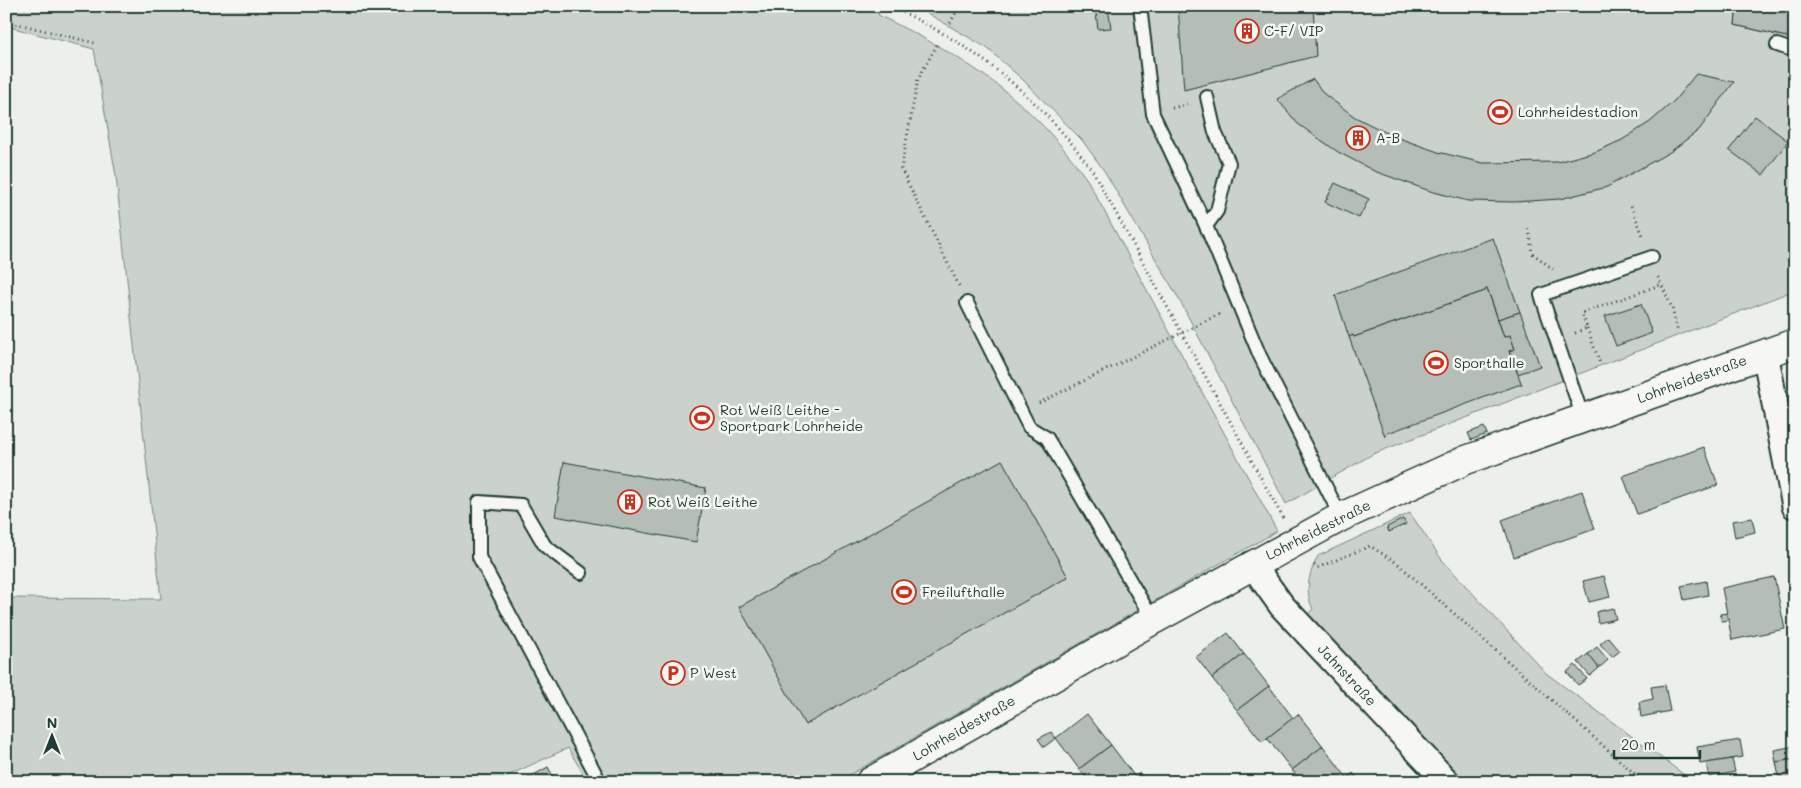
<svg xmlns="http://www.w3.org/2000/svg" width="1801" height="788" font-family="Mali,sans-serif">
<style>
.green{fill:#cbd2cc;stroke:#758880}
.building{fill:#b4bdb8;stroke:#1f3d34}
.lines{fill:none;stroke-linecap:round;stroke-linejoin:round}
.service-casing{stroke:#1f3d34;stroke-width:16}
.minor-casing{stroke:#1f3d34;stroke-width:29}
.tertiary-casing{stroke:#1f3d34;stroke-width:31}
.path{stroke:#1f3d34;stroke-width:3;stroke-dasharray:1 4;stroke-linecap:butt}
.service{stroke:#f6f6f2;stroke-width:12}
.minor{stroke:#f6f6f2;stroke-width:25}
.tertiary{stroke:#f6f6f2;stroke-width:28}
.labels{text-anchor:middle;stroke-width:5;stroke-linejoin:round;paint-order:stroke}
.poi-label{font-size:14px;fill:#1f3d34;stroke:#f6f6f2;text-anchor:start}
.street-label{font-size:14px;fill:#1f3d34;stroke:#f6f6f2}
</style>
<rect width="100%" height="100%" fill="#edefea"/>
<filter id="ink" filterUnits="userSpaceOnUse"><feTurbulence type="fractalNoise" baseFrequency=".02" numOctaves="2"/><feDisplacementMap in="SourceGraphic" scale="10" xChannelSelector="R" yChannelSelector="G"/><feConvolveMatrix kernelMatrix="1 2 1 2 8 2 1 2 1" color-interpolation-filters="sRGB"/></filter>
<g filter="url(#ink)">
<g class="green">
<path d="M6 6H881L878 15C967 58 1030 98 1088 181L1277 531 837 782H588L568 748 494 782H6V598L161 599 116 176 94 49 6 26Z"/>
<polygon points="915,6 1795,6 1795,290 1373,454 1286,504 1179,299 1105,172 1082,140 1022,79 987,48"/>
<path d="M1410 513 1442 560 1547 674 1694 782H1465L1308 614 1313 609C1304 591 1309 573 1318 556Z"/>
</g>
<g class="building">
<polygon points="1095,6 1108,6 1111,28 1098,29"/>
<polygon points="1178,6 1313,6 1316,56 1184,90"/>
<polygon points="1737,6 1795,6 1795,39 1735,25"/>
<polygon points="1737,6 1795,6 1795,39 1735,25"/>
<polygon points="1696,74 1734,82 1699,130 1670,152 1607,187 1560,199 1514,202 1468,201 1430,191 1374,171 1338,152 1298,124 1277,99 1313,79 1324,94 1355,117 1393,136 1438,152 1483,163 1557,162 1595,152 1622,140 1650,122 1674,101"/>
<polygon points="1755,116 1788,141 1763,175 1729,150"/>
<polygon points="1335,183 1369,199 1359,218 1325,202"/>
<polygon points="1493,238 1520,312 1498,319 1487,288 1485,291 1354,337 1353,335 1349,337 1335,295"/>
<polygon points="1487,288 1504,337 1510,335 1515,349 1509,351 1522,385 1518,385 1388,433 1385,437 1349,337 1353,335 1354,337 1485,291"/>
<polygon points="1641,304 1652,333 1616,346 1605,316"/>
<polygon points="1520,312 1540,366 1518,374 1509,351 1515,349 1510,335 1504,337 1498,319"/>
<polygon points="1484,427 1487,434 1471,440 1468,433"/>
<polygon points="1704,447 1718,485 1637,514 1623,476"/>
<polygon points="1002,460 1068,577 805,725 739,607"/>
<polygon points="564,462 706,488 696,542 555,516"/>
<polygon points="1582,491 1595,529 1514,557 1502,520"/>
<polygon points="1752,518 1755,532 1735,537 1732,521"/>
<polygon points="1403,519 1406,524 1389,532 1387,527"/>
<polygon points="1604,576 1610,597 1589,602 1583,581"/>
<polygon points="1774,577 1785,629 1732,640 1722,588"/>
<polygon points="1706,581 1708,595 1684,600 1681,586"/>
<polygon points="1613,608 1616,619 1598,623 1596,612"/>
<polygon points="1727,613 1728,620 1722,621 1720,614"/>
<polygon points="1228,633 1244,654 1212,678 1196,657"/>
<polygon points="1608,637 1620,651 1612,657 1600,644"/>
<polygon points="1597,647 1608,660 1599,668 1588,654"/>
<polygon points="1244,654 1269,686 1237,710 1212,678"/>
<polygon points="1588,654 1599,668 1590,676 1578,662"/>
<polygon points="1575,665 1587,679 1578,685 1567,672"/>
<polygon points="1665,685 1670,711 1641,717 1639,702 1653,699 1651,687"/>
<polygon points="1269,686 1293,718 1262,742 1237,710"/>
<polygon points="1087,714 1111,745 1079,769 1056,738"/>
<polygon points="1298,714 1323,746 1292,770 1267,738"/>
<polygon points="1051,732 1056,738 1044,747 1038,739"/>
<polygon points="1740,740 1743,757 1700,764 1697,747"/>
<polygon points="1111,745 1135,777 1129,782 1090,782 1079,769"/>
<polygon points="1323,746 1347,778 1342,782 1301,782 1292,770"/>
<polygon points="1795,746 1795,759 1776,762 1774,750"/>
<polygon points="1732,759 1735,772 1709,777 1706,763"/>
<polygon points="1795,759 1795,782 1780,782 1776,762"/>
<polygon points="548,767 556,782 521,782"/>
<polygon points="1140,773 1147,782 1129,782 1135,777"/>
<polygon points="1353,773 1360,782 1342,782 1347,778"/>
<polygon points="1740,776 1741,782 1723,782 1722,779"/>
</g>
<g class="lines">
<g class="service-casing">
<g id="service">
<polyline points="1140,6 1153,114 1206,226 1260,356 1341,517"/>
<polyline points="1777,45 1795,51"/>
<polyline points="1206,226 1217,211 1229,163 1215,132 1207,97"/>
<polyline points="967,303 1029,427 1047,438 1153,620"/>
<polyline points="1583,418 1541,295 1652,257"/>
<polyline points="581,573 545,546 521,505 479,502 479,557 600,782"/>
</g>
</g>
<g class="minor-casing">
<g id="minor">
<polyline points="1765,353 1795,506"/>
<polyline points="1252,564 1282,606 1447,782"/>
</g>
</g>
<g class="tertiary-casing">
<polyline id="tertiary" points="870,782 1153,620 1341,517 1466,460 1795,343"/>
</g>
<g class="path">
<path d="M889 6C974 44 1040 97 1094 173L1283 518"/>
<polyline points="6,21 95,43"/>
<polyline points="950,23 960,6"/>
<polyline points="937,45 918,79 901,169 959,286"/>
<polyline points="1172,108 1187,104"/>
<polyline points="1631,206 1644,238"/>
<polyline points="1529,229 1532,253 1553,269"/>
<polyline points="1658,277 1672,308 1678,333"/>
<polyline points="1587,328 1600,363"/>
<polyline points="1575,333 1587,328 1582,313 1660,285"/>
<polyline points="1039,403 1220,314"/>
<polyline points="1314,565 1317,568 1370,546 1397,563 1644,782"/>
</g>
<use href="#service" class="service"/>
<use href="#minor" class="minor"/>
<use href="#tertiary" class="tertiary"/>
</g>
</g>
<defs>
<g id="building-ring" transform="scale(1.25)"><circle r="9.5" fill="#f6f6f2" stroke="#c8321e" stroke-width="1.5"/><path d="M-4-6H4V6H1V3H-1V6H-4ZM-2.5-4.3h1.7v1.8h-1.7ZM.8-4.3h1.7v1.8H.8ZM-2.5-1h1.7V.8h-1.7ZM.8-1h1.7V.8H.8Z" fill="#c8321e"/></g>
<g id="stadium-ring" transform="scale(1.25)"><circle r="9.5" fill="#f6f6f2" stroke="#c8321e" stroke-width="1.5"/><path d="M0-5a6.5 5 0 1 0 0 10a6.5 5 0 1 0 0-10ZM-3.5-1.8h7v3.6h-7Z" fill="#c8321e"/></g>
<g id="parking-ring" transform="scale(1.25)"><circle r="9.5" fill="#f6f6f2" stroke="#c8321e" stroke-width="1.5"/><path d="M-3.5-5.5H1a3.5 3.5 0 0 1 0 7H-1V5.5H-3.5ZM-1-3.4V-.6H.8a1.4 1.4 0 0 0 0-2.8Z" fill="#c8321e"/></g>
</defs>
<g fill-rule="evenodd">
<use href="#building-ring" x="1247" y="31"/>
<use href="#stadium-ring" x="1500" y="112"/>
<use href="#building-ring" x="1358" y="138"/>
<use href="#stadium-ring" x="1436" y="363"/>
<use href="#stadium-ring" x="702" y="418"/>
<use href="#building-ring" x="630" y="502"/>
<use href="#stadium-ring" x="904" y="592"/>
<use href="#parking-ring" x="673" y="673"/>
</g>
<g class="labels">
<g class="poi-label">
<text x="1264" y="36">C-F/ VIP</text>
<text x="1518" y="117">Lohrheidestadion</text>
<text x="1376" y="143">A-B</text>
<text x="1454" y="368">Sporthalle</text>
<text x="720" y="415">Rot Weiß Leithe -<tspan x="720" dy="16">Sportpark Lohrheide</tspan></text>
<text x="648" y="507">Rot Weiß Leithe</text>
<text x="922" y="597">Freilufthalle</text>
<text x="690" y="678">P West</text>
</g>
<g class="street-label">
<text transform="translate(1692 379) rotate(-20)" y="5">Lohrheidestraße</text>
<text transform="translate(1318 530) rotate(-27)" y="5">Lohrheidestraße</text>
<text transform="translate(1347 675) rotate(47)" y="5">Jahnstraße</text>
<text transform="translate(964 728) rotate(-30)" y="5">Lohrheidestraße</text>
</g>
</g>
<rect width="1801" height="788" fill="none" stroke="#f6f6f2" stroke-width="25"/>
<rect x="12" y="12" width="1776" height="763" fill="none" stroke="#1f3d34" stroke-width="2" filter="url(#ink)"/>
<g transform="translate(52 736)" stroke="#f6f6f2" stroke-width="4" paint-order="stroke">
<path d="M0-4L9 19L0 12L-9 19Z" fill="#1f3d34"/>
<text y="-8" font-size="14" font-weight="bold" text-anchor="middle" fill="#1f3d34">N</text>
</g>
<path d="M1614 750v8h86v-8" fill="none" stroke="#1f3d34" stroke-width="2.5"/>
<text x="1621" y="750" font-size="15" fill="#1f3d34" stroke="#f6f6f2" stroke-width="4" paint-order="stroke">20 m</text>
</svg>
